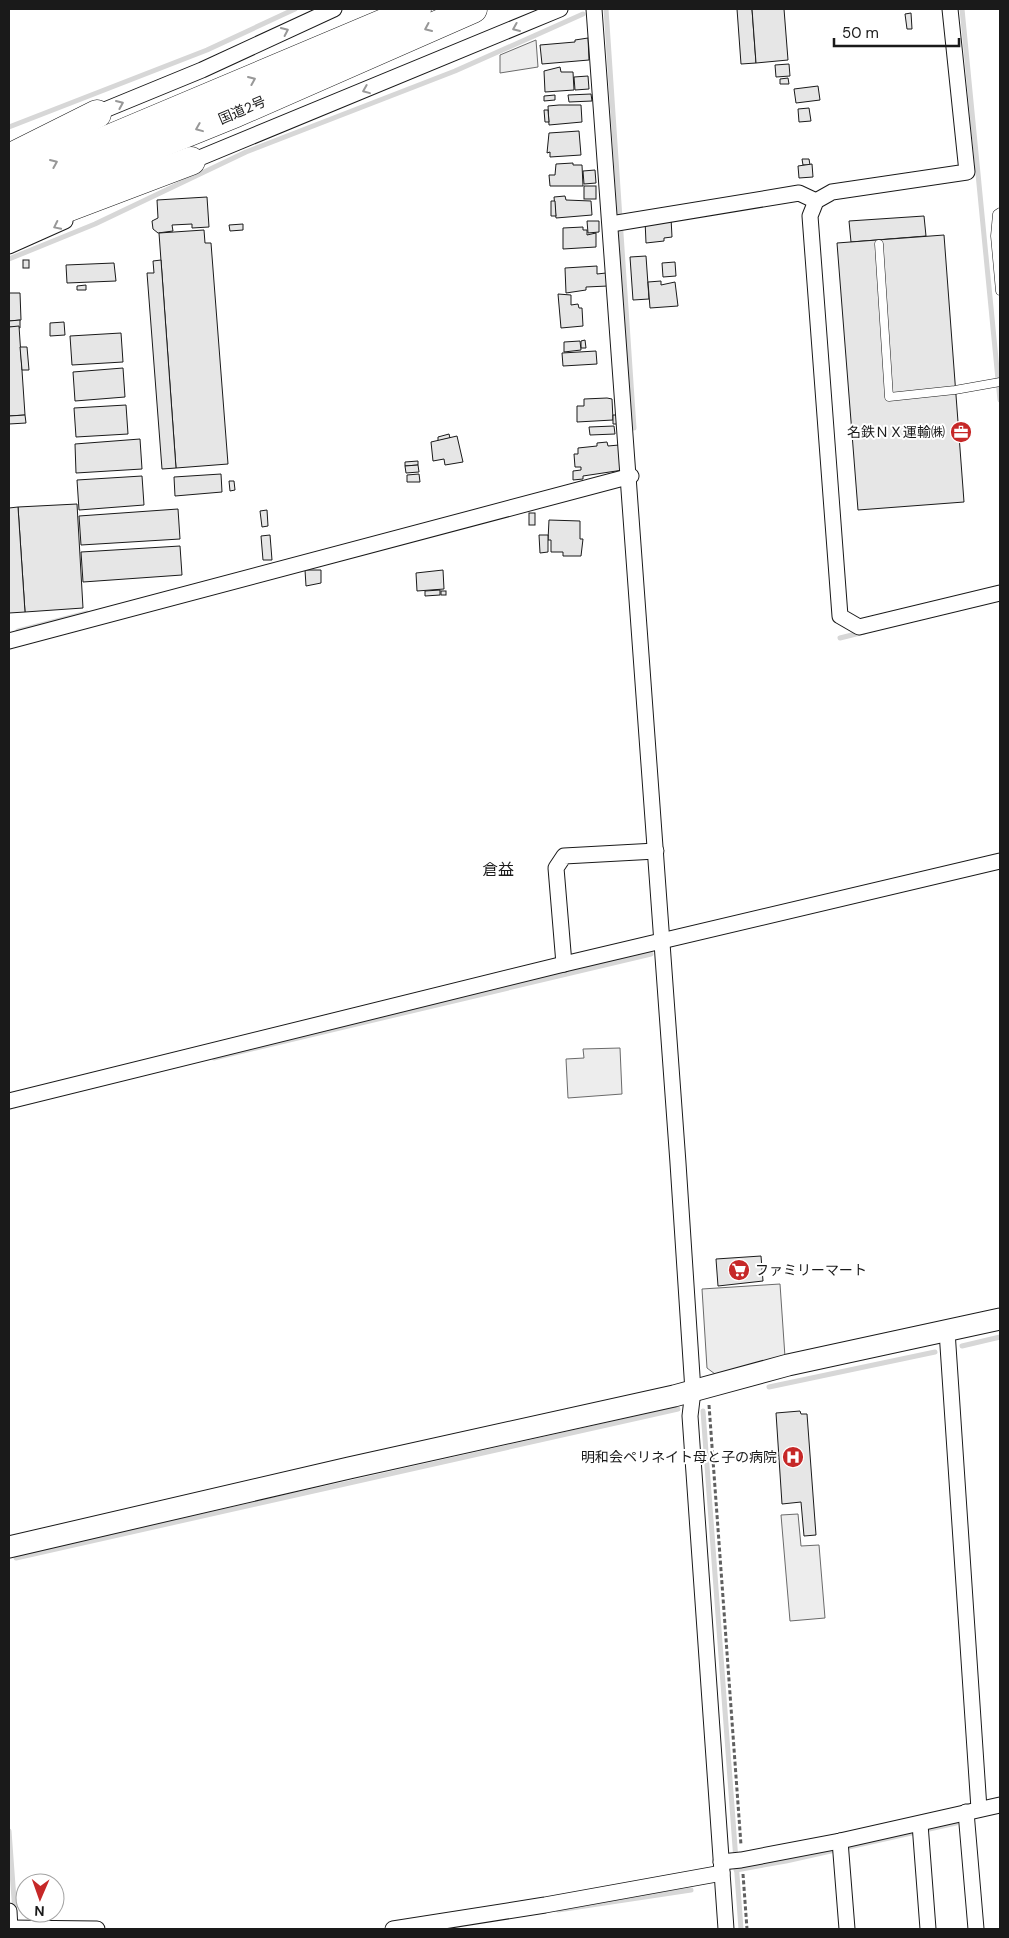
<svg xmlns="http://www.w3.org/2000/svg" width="1009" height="1938" font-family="'DM Sans','Noto Sans JP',sans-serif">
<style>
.built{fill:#ededed;stroke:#6a6a6a}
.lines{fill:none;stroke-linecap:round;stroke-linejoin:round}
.stream{stroke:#d7d7d7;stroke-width:5}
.building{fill:#e6e6e6;stroke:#1a1a1a}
.lane-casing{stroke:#1a1a1a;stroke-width:9}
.street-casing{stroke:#1a1a1a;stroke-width:17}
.secondary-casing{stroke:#1a1a1a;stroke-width:23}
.highway-casing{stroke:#1a1a1a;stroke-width:29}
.path{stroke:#5f5f5f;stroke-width:3;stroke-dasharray:4 2.5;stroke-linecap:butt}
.lane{stroke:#fff;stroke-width:8}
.street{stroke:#fff;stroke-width:15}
.secondary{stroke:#fff;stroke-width:21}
.highway{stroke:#fff;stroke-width:28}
.oneway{stroke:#989898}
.labels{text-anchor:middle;stroke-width:4;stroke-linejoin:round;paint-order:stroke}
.street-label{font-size:14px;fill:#1a1a1a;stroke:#fff}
.poi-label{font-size:14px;fill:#1a1a1a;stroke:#fff;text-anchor:end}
.quarter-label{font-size:16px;fill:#1a1a1a;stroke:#fff}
</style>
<rect width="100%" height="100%" fill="#fff"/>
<g class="built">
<polygon points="536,40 538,67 500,73 500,55"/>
<polygon points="620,1048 622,1094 568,1098 566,1059 584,1058 583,1049"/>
<polygon points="780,1284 785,1357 715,1374 707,1368 702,1289"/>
<polygon points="798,1514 801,1546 819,1545 825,1618 790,1621 781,1515"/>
</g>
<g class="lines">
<g class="stream">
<polyline points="606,9 634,428"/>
<polyline points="962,9 1000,400"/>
<polyline points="9,127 207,50 295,9"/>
<polyline points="9,259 95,224 246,152 455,71 583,14"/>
<polyline points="18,631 87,613"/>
<polyline points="840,638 864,632"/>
<polyline points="214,1058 651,954"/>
<polyline points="962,1346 1000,1337"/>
<polyline points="769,1387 935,1352"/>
<polyline points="703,1411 741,1929"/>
<polyline points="16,1558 678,1409"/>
<polyline points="9,1831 15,1913"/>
<polyline points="736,1870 786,1861 956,1823"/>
<polyline points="558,1910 691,1890"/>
</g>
</g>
<g class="building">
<polygon points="737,9 752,9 756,63 741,64"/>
<polygon points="752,9 784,9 788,60 756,63"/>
<polygon points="911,13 912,29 907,29 905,14"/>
<polygon points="588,38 589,60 542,64 540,45 575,42 575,40"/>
<polygon points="789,64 790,76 776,77 775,65"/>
<polygon points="560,67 561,72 573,72 574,90 545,92 544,71"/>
<polygon points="588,76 589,89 575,90 574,77"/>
<polygon points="788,78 789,84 780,84 780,79"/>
<polygon points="818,86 820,100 796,103 794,89"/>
<polygon points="591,94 592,101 569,102 568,95"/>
<polygon points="555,95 555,100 544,101 544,96"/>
<polygon points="559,105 581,105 582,122 549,125 548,106"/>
<polygon points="809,108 811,121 799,122 798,109"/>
<polygon points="544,110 548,110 549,122 545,122"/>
<polygon points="579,131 581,155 550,157 550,152 547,153 549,133"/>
<polygon points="802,159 809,159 810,165 803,165"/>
<polygon points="573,163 573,165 582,165 583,186 550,186 549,175 555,175 556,164"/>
<polygon points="812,164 813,177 799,178 798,166"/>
<polygon points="595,170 596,183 584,184 583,171"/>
<rect x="584" y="186" width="12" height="13"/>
<polygon points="565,196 566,200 591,201 592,215 556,218 554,197"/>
<polygon points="207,197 209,227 192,228 192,224 172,225 173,231 158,233 153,229 152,221 158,218 157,200"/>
<polygon points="551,201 555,201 556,216 551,216"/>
<polygon points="924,216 926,236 851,242 849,221"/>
<polygon points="671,218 672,237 664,238 664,241 646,243 645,220"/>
<polygon points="587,221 599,221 599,232 588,233"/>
<polygon points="243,224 243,230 230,231 229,225"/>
<polygon points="583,227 583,230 587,230 587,235 596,233 596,247 563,249 563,228"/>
<polygon points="204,230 205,243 211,243 228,464 176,468 159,233"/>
<polygon points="944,235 964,502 858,510 837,243"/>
<polygon points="646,256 649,299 633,300 630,257"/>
<rect x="23" y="260" width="6" height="8"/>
<polygon points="161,260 176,468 162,469 147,273 154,273 153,261"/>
<polygon points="675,262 676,276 663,277 662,263"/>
<polygon points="114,263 116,281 67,283 66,265"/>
<polygon points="597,266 597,274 606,273 608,286 586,287 586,290 566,293 565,268"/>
<polygon points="661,281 661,285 675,282 678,306 650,308 648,282"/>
<polygon points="86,285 86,290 77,290 77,286"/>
<polygon points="9,293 20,293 21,320 9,321"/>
<polygon points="558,294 571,295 571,305 578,304 579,308 582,308 583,326 561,328"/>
<polygon points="20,320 20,328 9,327 9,321"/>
<polygon points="64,322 65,335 50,336 50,323"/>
<polygon points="19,326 25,415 9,416 9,327"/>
<polygon points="121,333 123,362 72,365 70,336"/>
<polygon points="585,340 586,348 581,348 581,341"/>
<polygon points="580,341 581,350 564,352 564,342"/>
<polygon points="20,347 27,347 29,370 22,370"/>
<polygon points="596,351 597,364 563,366 562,353"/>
<polygon points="123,368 125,397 75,401 73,372"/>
<polygon points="607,398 612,399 613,420 577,422 577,406 584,406 584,399"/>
<polygon points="126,405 128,434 76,437 74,408"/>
<polygon points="25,415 26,423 9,424 9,416"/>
<polygon points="613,415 620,415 621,424 613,424"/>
<polygon points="614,426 615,434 590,435 589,427"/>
<polygon points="449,434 450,438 438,441 438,437"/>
<polygon points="457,436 463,462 445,465 444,459 433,461 431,442"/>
<polygon points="140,439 142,469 76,473 75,444"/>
<polygon points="607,442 608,446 619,445 623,470 583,476 583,479 573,480 573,471 581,470 581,467 575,467 574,454 578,454 578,448 597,446 597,443"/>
<polygon points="418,461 418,465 405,466 405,462"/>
<polygon points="418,465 419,472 406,473 405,466"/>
<polygon points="221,474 222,492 175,496 174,477"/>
<polygon points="419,474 420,482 407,482 407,475"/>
<polygon points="142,476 144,505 79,510 77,480"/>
<polygon points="229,481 234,481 235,490 230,491"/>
<polygon points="77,504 83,608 25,612 18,507"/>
<polygon points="18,507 25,612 9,613 9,508"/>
<polygon points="178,509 180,539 81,545 79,516"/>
<polygon points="267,510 268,526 262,527 260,511"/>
<rect x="529" y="513" width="6" height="12"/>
<polygon points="549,520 580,521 580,539 583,539 581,556 563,556 563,552 551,552 551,540 548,540"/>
<polygon points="270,535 272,560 263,560 261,536"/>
<polygon points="539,535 548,535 548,552 540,553"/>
<polygon points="180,546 182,575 83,582 81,552"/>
<polygon points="305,570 321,570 321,583 306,586"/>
<polygon points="443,570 444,589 417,591 416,573"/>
<polygon points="440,590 440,595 425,596 425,591"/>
<rect x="441" y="591" width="5" height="4"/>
<polygon points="761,1256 763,1281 718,1286 716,1259"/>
<polygon points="800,1411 801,1414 807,1414 816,1535 804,1536 801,1502 782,1504 776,1413"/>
</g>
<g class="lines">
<g class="lane-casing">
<g id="lane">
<polyline points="1000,212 997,214 995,236 1000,291"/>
<polyline points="879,244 889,397 955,390 1000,382"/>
</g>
</g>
<g class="street-casing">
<g id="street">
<path d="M594 9C631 469 663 930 693 1391L690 1416 726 1929"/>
<polyline points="950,9 967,172 832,192 816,201 810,216 840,616 859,627 1000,593"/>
<polyline points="90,116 202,70 334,9"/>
<polyline points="185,164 560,9"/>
<polyline points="611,224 799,193 816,201"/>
<polyline points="9,246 65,221"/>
<polyline points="9,641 631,476"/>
<polyline points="564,964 556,868 564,856 656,851"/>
<polyline points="9,1101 564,964 1000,861"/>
<polyline points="947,1331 979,1809"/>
<polyline points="966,1812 976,1929"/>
<polyline points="920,1824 928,1929"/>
<polyline points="840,1841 847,1929"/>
<polyline points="721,1862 741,1860 840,1841 1000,1805"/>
<polyline points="9,1911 10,1929"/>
<polyline points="10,1928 97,1929"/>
<polyline points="393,1929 545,1905 722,1873"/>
</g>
</g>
<g class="secondary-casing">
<polyline id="secondary" points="9,1547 349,1468 674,1396 788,1365 1000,1319"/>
</g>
<g class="highway-casing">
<g id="highway">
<polyline points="9,158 97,114"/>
<polyline points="9,181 417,9"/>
<polyline points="9,205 236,113 473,9"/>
<polyline points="9,230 191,161"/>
</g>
</g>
<g class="path">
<polyline points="709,1405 741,1845"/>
<polyline points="743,1874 747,1929"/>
</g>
<use href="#lane" class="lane"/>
<use href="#street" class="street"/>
<use href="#secondary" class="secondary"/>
<use href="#highway" class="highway"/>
</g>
<defs><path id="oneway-chevron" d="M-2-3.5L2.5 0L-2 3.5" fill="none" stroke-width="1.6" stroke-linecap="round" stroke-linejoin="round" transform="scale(1.25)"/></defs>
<g class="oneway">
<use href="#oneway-chevron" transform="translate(428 28) rotate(156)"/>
<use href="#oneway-chevron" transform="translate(516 28) rotate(157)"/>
<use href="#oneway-chevron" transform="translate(285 31) rotate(-25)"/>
<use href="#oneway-chevron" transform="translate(252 80) rotate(-23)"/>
<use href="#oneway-chevron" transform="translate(366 90) rotate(158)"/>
<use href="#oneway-chevron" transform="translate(120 104) rotate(-23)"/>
<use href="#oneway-chevron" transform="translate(199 128) rotate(158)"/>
<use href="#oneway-chevron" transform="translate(54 163) rotate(-23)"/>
<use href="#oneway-chevron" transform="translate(57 226) rotate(154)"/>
</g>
<defs>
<g id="office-disc" transform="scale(1.125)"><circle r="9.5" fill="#c62828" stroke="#fff"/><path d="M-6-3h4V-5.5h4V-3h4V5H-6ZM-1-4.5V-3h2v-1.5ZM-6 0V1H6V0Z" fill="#fff"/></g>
<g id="supermarket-disc" transform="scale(1.125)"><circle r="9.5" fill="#c62828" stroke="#fff"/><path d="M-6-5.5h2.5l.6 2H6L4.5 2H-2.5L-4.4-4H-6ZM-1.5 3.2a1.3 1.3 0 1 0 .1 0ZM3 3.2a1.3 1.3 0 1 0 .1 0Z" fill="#fff"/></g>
<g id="hospital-disc" transform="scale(1.125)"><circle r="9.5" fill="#c62828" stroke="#fff"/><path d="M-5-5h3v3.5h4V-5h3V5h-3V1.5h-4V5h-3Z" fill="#fff"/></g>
</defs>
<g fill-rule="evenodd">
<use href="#office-disc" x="961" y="432"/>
<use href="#supermarket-disc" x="739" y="1270"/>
<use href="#hospital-disc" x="793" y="1457"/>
</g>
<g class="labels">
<g class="street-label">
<text transform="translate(242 110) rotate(-23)" y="5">国道2号</text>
</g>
<g class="poi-label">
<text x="945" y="437">名鉄ＮＸ運輸㈱</text>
<text x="755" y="1275" text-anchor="start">ファミリーマート</text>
<text x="777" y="1462">明和会ペリネイト母と子の病院</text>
</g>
<g class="quarter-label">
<text x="498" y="875">倉益</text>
</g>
</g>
<rect width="1009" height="1938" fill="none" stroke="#1a1a1a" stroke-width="20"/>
<g transform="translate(40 1898) rotate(182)"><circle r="24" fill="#ffffff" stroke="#a3a3a3"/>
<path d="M0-4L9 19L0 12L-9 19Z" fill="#c62828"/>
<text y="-8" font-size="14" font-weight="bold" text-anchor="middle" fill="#1a1a1a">N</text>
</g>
<path d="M834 38v8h125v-8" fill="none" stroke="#1a1a1a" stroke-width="2.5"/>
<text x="842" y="38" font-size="15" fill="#1a1a1a" stroke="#ffffff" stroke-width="4" paint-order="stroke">50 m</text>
</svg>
